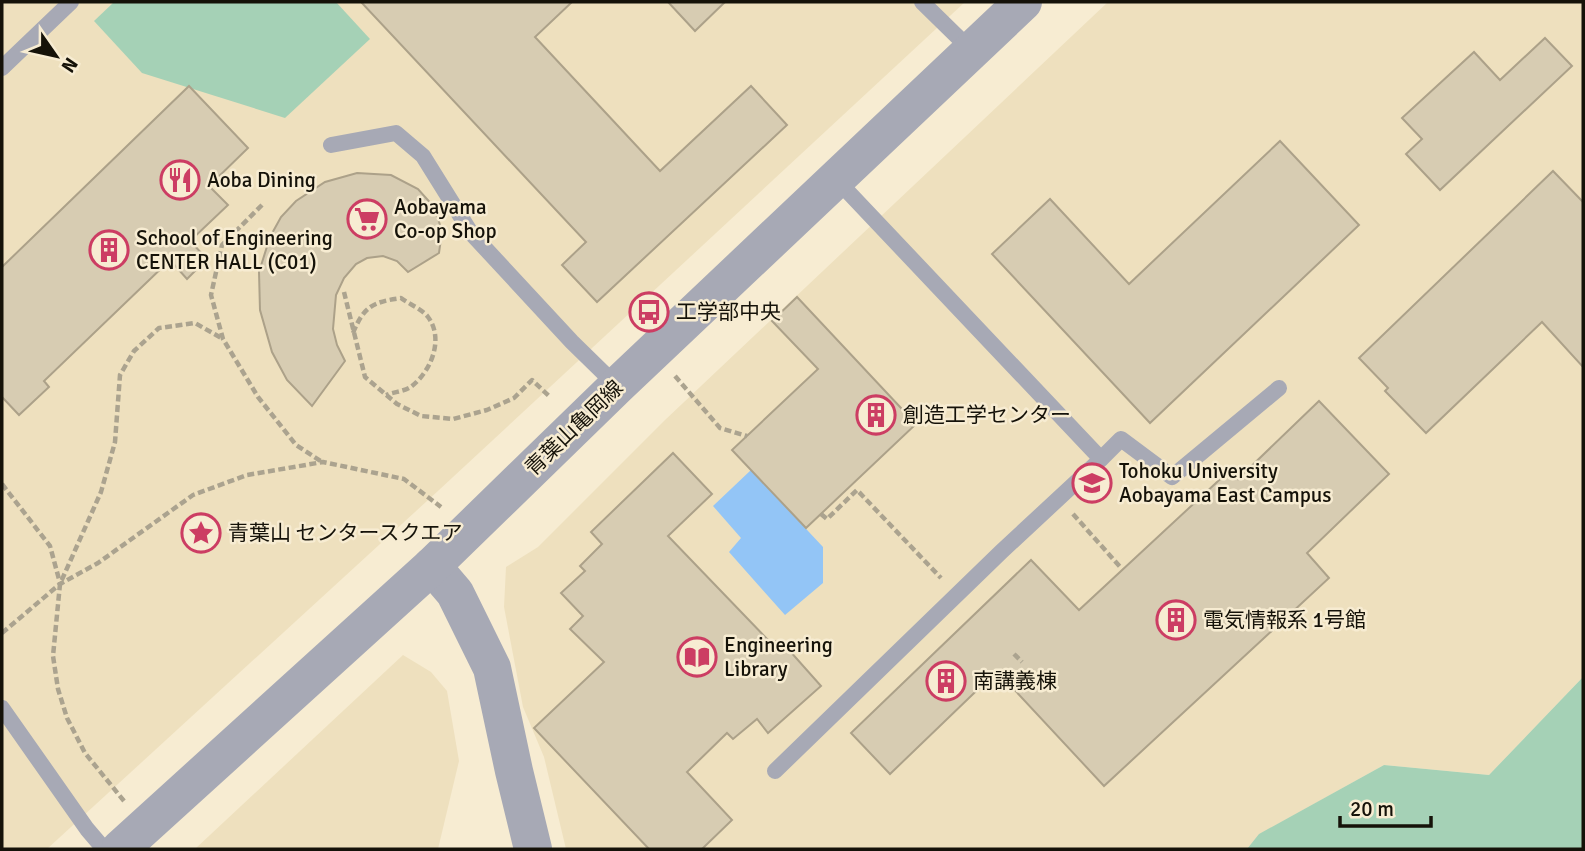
<svg xmlns="http://www.w3.org/2000/svg" width="1585" height="851" font-family="Signika,'Noto Sans JP',sans-serif">
<style>
.built{fill:#eee0be}
.green{fill:#a5d1b6}
.water{fill:#93c5f6}
.building{fill:#d7ccb2;stroke:#aca189;stroke-width:2}
.lines{fill:none;stroke-linecap:round;stroke-linejoin:round}
.path{stroke:#aba38f;stroke-width:4.5;stroke-dasharray:7 3.5;stroke-linecap:butt}
.service{stroke:#a7a9b5;stroke-width:16}
.tertiary{stroke:#a7a9b5;stroke-width:38}
.labels{text-anchor:middle;stroke-width:5;stroke-linejoin:round;paint-order:stroke}
.poi-label{font-size:21px;fill:#151209;stroke:#f7ecd2;text-anchor:start}
.street-label{font-size:21px;fill:#151209;stroke:#f7ecd2}
</style>
<rect width="100%" height="100%" fill="#f7ecd2"/>
<g class="built">
<polygon points="2,2 965,2 439,490 47,849 2,849"/>
<polygon points="1108,2 1583,2 1583,677 1489,775 1384,765 1260,834 1247,849 566,849 544,757 523,707 504,607 506,567 538,547 665,420"/>
<polygon points="403,655 431,672 447,691 459,761 438,849 195,849"/>
</g>
<g class="green">
<polygon points="114,2 336,2 370,39 285,118 142,73 94,21"/>
<polygon points="1583,677 1583,849 1247,849 1259,834 1384,765 1489,775"/>
</g>
<polygon class="water" points="751,470 823,547 823,583 785,615 729,552 741,538 713,506"/>
<g class="building">
<polygon points="361,2 572,2 535,37 660,171 751,86 787,125 597,302 562,265 586,242"/>
<polygon points="668,2 725,2 695,31"/>
<polygon points="1545,38 1572,66 1440,190 1406,154 1422,139 1402,118 1474,52 1500,80"/>
<polygon points="189,86 248,148 209,186 228,205 190,241 207,259 187,279 170,260 44,381 49,387 19,415 2,397 2,267"/>
<polygon points="1280,141 1359,225 1150,423 992,254 1050,199 1129,284"/>
<polygon points="1553,171 1583,202 1583,367 1542,322 1426,433 1385,391 1388,388 1359,358"/>
<polygon points="357,173 391,175 418,189 435,208 442,232 439,253 408,272 397,261 383,256 367,258 356,264 344,278 336,295 333,329 337,345 345,361 312,406 287,380 272,352 260,310 259,272 270,237 281,217 296,201 325,182"/>
<polygon points="797,297 916,424 806,528 732,450 818,369 772,321"/>
<polygon points="1319,401 1389,474 1307,553 1329,578 1104,786 997,671 890,774 851,733 1031,560 1079,610 1230,470 1238,479"/>
<polygon points="673,453 712,494 668,536 769,641 781,641 821,686 768,733 757,719 733,739 727,733 687,772 732,820 702,849 649,849 534,728 604,662 570,629 583,616 561,593 585,571 580,566 602,544 591,532"/>
</g>
<g class="lines">
<g class="path">
<polyline points="262,205 222,245 211,295 223,339 258,397 296,445 322,462"/>
<polyline points="344,292 365,377 397,404 421,416 453,419 487,410 514,398 532,380 549,396"/>
<path d="M353 333C364 306 373 302 401 298 409 304 422 309 428 317 444 338 432 370 412 386 406 391 394 392 386 395"/>
<polyline points="675,376 720,428 747,436"/>
<polyline points="2,484 50,546 60,583"/>
<polyline points="821,514 827,519 857,490 941,578"/>
<polyline points="1073,514 1122,569"/>
<polyline points="2,633 60,584 98,563 193,495 247,475 323,462 404,479 441,507"/>
<polyline points="1014,654 1022,662"/>
<polyline points="124,801 85,753 67,718 58,689 53,656 60,584 101,492 115,442 120,375 134,351 159,328 195,323 223,339"/>
</g>
<g class="service">
<polyline points="922,2 971,50"/>
<polyline points="2,68 71,2"/>
<polyline points="331,145 396,133 423,156 471,233 572,342 617,386"/>
<polyline points="1101,459 1121,439 1172,477 1279,388"/>
<polyline points="2,708 87,829 104,849"/>
<polyline points="775,771 1002,551 1101,459 835,178"/>
</g>
<g class="tertiary">
<polyline points="432,566 455,593 492,668 514,771 533,849"/>
<polyline points="120,849 432,566 617,386 1023,2"/>
</g>
</g>
<defs>
<g id="restaurant-ring" transform="scale(2.0125)"><circle r="9.5" fill="#f7ecd2" stroke="#cc3d63" stroke-width="1.5"/><path d="M-5-6h1v4h1v-4h1v4h1v-4h1v5L-1.5 .5V6h-2V.5L-5-1ZM5-6V6H3V1.5H1.5Q1.5-4 5-6Z" fill="#cc3d63"/></g>
<g id="supermarket-ring" transform="scale(2.0125)"><circle r="9.5" fill="#f7ecd2" stroke="#cc3d63" stroke-width="1.5"/><path d="M-6-5.5h2.5l.6 2H6L4.5 2H-2.5L-4.4-4H-6ZM-1.5 3.2a1.3 1.3 0 1 0 .1 0ZM3 3.2a1.3 1.3 0 1 0 .1 0Z" fill="#cc3d63"/></g>
<g id="building-ring" transform="scale(2.0125)"><circle r="9.5" fill="#f7ecd2" stroke="#cc3d63" stroke-width="1.5"/><path d="M-4-6H4V6H1V3H-1V6H-4ZM-2.5-4.3h1.7v1.8h-1.7ZM.8-4.3h1.7v1.8H.8ZM-2.5-1h1.7V.8h-1.7ZM.8-1h1.7V.8H.8Z" fill="#cc3d63"/></g>
<g id="bus-ring" transform="scale(2.0125)"><circle r="9.5" fill="#f7ecd2" stroke="#cc3d63" stroke-width="1.5"/><path d="M-5-6H5V4H4V6H2V4H-2V6H-4V4H-5ZM-3.5-4V0h7V-4ZM-3.5 1.2v1.5H-2V1.2ZM2 1.2v1.5H3.5V1.2Z" fill="#cc3d63"/></g>
<g id="university-ring" transform="scale(2.0125)"><circle r="9.5" fill="#f7ecd2" stroke="#cc3d63" stroke-width="1.5"/><path d="M0-5L7-2L0 1L-7-2ZM-4 1L0 2.5L4 1V4Q0 6-4 4Z" fill="#cc3d63"/></g>
<g id="sight-ring" transform="scale(2.0125)"><circle r="9.5" fill="#f7ecd2" stroke="#cc3d63" stroke-width="1.5"/><path d="M0-6L1.8-2.2L6-1.7L2.9 1.2L3.7 5.4L0 3.3L-3.7 5.4L-2.9 1.2L-6-1.7L-1.8-2.2Z" fill="#cc3d63"/></g>
<g id="library-ring" transform="scale(2.0125)"><circle r="9.5" fill="#f7ecd2" stroke="#cc3d63" stroke-width="1.5"/><path d="M-6-4Q-3-5.5-.7-3.5V5Q-3 3-6 4ZM6-4Q3-5.5 .7-3.5V5Q3 3 6 4Z" fill="#cc3d63"/></g>
</defs>
<g fill-rule="evenodd">
<use href="#restaurant-ring" x="180" y="180"/>
<use href="#supermarket-ring" x="367" y="219"/>
<use href="#building-ring" x="109" y="250"/>
<use href="#bus-ring" x="649" y="312"/>
<use href="#building-ring" x="876" y="415"/>
<use href="#university-ring" x="1092" y="483"/>
<use href="#sight-ring" x="201" y="533"/>
<use href="#building-ring" x="1176" y="620"/>
<use href="#library-ring" x="697" y="657"/>
<use href="#building-ring" x="946" y="681"/>
</g>
<g class="labels">
<g class="poi-label">
<text x="207" y="187">Aoba Dining</text>
<text x="394" y="214">Aobayama<tspan x="394" dy="24">Co-op Shop</tspan></text>
<text x="136" y="245">School of Engineering<tspan x="136" dy="24">CENTER HALL (C01)</tspan></text>
<text x="676" y="319">工学部中央</text>
<text x="903" y="422">創造工学センター</text>
<text x="1119" y="478">Tohoku University<tspan x="1119" dy="24">Aobayama East Campus</tspan></text>
<text x="228" y="540">青葉山 センタースクエア</text>
<text x="1203" y="627">電気情報系 1号館</text>
<text x="724" y="652">Engineering<tspan x="724" dy="24">Library</tspan></text>
<text x="973" y="688">南講義棟</text>
</g>
<g class="street-label">
<text transform="translate(574 428) rotate(-44)" y="7">青葉山亀岡線</text>
</g>
</g>
<rect width="1585" height="851" fill="none" stroke="#151209" stroke-width="7"/>
<g transform="translate(56 56) rotate(124)" stroke="#f7ecd2" stroke-width="5" paint-order="stroke">
<path d="M0-5L12 26L0 18L-12 26Z" fill="#151209"/>
<text y="-10" font-size="19" font-weight="bold" text-anchor="middle" fill="#151209">N</text>
</g>
<path d="M1340 816v10h91v-10" fill="none" stroke="#151209" stroke-width="3.5"/>
<text x="1350" y="816" font-size="21" fill="#151209" stroke="#f7ecd2" stroke-width="5" paint-order="stroke">20 m</text>
</svg>
